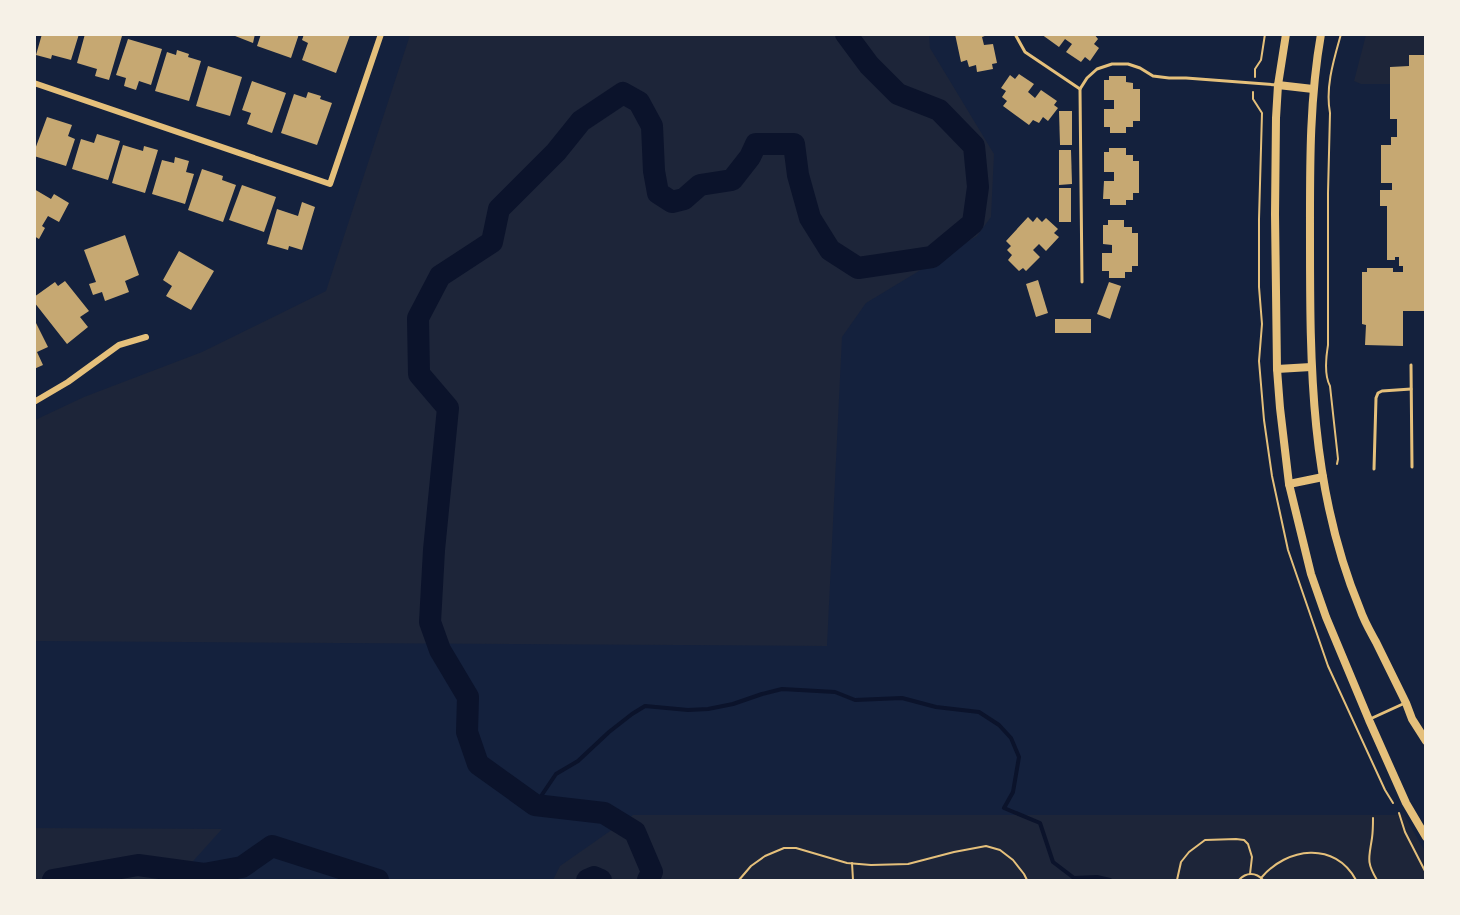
<svg xmlns="http://www.w3.org/2000/svg" width="1460" height="915" font-family="Overpass,sans-serif">
<style>
.green{fill:#1d2539}
.lines{fill:none;stroke-linecap:round;stroke-linejoin:round}
.stream{stroke:#0b132b;stroke-width:4}
.river{stroke:#0b132b;stroke-width:22}
.building{fill:#c6a872}
.path{stroke:#e5c07b;stroke-width:2}
.service{stroke:#e5c07b;stroke-width:3}
.minor{stroke:#e5c07b;stroke-width:6}
.secondary{stroke:#e5c07b;stroke-width:8}
</style>
<rect width="100%" height="100%" fill="#14213d"/>
<g class="green">
<polygon points="410,35 929,35 930,48 994,154 991,217 977,236 866,303 842,337 827,646 35,641 35,420 84,397 202,352 326,291"/>
<polygon points="1366,35 1425,35 1425,55 1409,55 1409,66 1390,67 1390,84 1361,84 1354,81"/>
<polygon points="633,815 1404,815 1426,853 1425,880 798,880 759,879 759,880 553,880 560,866"/>
<polygon points="35,828 222,829 176,880 35,880"/>
</g>
<g class="lines">
<polyline class="stream" points="535,805 556,774 578,761 609,732 632,714 645,706 688,710 708,709 733,704 762,694 782,689 835,692 855,700 902,698 936,707 979,712 999,725 1011,738 1019,757 1013,792 1004,808 1040,823 1053,862 1074,878 1097,877 1110,880"/>
<g class="river">
<polyline points="53,880 138,865 204,874 242,867 272,846 378,880"/>
<polyline points="587,880 594,877 601,880"/>
<polyline points="648,880 652,872 635,832 604,813 535,805 478,764 467,732 468,697 440,650 430,622 434,550 448,408 419,374 418,318 440,276 492,242 499,209 556,152 581,121 623,93 639,102 652,126 654,171 658,193 672,202 684,199 700,185 732,180 750,157 756,144 794,144 798,175 810,218 830,250 858,268 932,257 973,223 978,187 974,146 939,110 898,94 869,65 846,34"/>
</g>
</g>
<g class="building">
<polygon points="42,34 79,34 71,60 52,55 51,59 36,55"/>
<polygon points="85,34 116,34 122,36 109,80 95,76 97,69 77,63"/>
<polygon points="230,34 255,34 253,43"/>
<polygon points="261,34 299,34 291,58 257,46"/>
<polygon points="304,34 350,35 336,73 302,60 308,43 302,40"/>
<polygon points="955,34 990,34 982,37 984,45 993,44 997,63 992,64 993,69 977,72 976,65 969,67 967,60 961,62"/>
<polygon points="1041,34 1094,34 1098,39 1094,44 1099,48 1090,61 1085,57 1081,62 1066,52 1072,44 1065,39 1059,47"/>
<polygon points="128,39 162,49 151,85 139,81 136,90 124,86 126,78 116,75"/>
<polygon points="177,50 189,54 188,57 201,61 189,101 155,91 167,52 176,55"/>
<polygon points="1409,55 1426,55 1426,118 1424,118 1426,259 1424,259 1424,269 1426,269 1426,311 1403,311 1403,346 1365,345 1366,325 1362,324 1362,272 1367,272 1367,268 1393,268 1393,272 1403,272 1403,266 1399,266 1399,257 1395,257 1395,260 1387,260 1387,206 1380,206 1380,190 1392,190 1392,183 1381,183 1381,145 1391,145 1391,137 1397,137 1397,119 1390,119 1390,67 1409,66"/>
<polygon points="208,66 242,77 230,116 196,106"/>
<polygon points="1019,74 1034,84 1028,92 1035,98 1041,90 1057,101 1054,105 1058,108 1048,121 1043,117 1039,123 1033,120 1029,125 1003,106 1007,101 1002,97 1006,91 1001,88 1010,75 1015,79"/>
<polygon points="1109,76 1126,76 1126,82 1133,83 1133,89 1140,89 1140,121 1133,121 1133,127 1126,127 1126,133 1110,133 1110,127 1104,127 1104,109 1114,109 1114,100 1104,100 1104,80 1109,80"/>
<polygon points="252,81 286,93 272,133 247,124 251,113 242,110"/>
<polygon points="308,92 321,96 320,99 332,103 317,145 281,133 294,94 306,98"/>
<polygon points="1059,111 1072,111 1072,145 1060,145"/>
<polygon points="47,117 72,125 68,136 75,139 66,166 34,156 34,152"/>
<polygon points="97,134 120,141 108,180 72,169 81,139 94,143"/>
<polygon points="123,145 143,151 144,146 158,150 145,193 112,183"/>
<polygon points="1109,148 1126,148 1126,155 1133,155 1133,161 1139,161 1139,193 1133,193 1133,200 1126,200 1126,205 1110,205 1110,199 1103,199 1104,181 1114,181 1114,172 1104,172 1104,152 1109,152"/>
<polygon points="1059,150 1071,150 1072,184 1059,185"/>
<polygon points="175,157 189,161 186,172 194,174 185,204 152,194 162,160 174,163"/>
<polygon points="202,169 223,176 222,180 236,185 223,222 188,210"/>
<polygon points="242,185 276,197 264,232 229,220"/>
<rect x="1059" y="188" width="12" height="34"/>
<polygon points="34,189 51,199 54,194 69,203 59,222 48,216 42,226 45,228 39,239 34,236"/>
<polygon points="302,202 315,207 302,250 289,246 288,250 267,244 277,209 298,216"/>
<polygon points="1028,217 1033,222 1037,217 1042,222 1046,218 1058,229 1054,233 1059,237 1046,251 1039,244 1033,250 1040,257 1026,271 1023,268 1019,271 1008,260 1012,255 1007,250 1011,246 1006,241"/>
<polygon points="1108,220 1124,220 1124,227 1132,227 1132,233 1138,233 1138,266 1132,266 1132,272 1125,272 1125,278 1109,278 1109,271 1102,271 1102,253 1112,253 1112,245 1103,244 1103,225 1108,225"/>
<polygon points="125,235 139,275 125,281 129,292 105,301 102,292 93,295 89,284 96,282 84,250"/>
<polygon points="179,251 214,271 191,310 166,296 172,286 163,280"/>
<polygon points="1038,280 1048,313 1036,317 1026,284"/>
<polygon points="65,281 89,311 80,317 88,327 67,344 34,302 34,297 55,282 58,286"/>
<polygon points="1109,282 1121,286 1110,319 1097,314"/>
<polygon points="34,319 48,347 37,352 43,365 34,369"/>
<rect x="1055" y="319" width="36" height="14"/>
</g>
<g class="lines">
<g class="path">
<polyline points="1255,77 1255,69 1261,60 1265,34"/>
<polyline points="1253,92 1253,99 1262,113 1259,219 1259,287 1262,324 1259,361 1264,420 1272,476 1288,550 1328,666 1385,790 1393,803"/>
<path d="M1337 464 1338 459 1330 386C1324 375 1326 357 1328 345V193L1330 113C1325 87 1334 59 1341 34"/>
<polyline points="1399,813 1405,832 1426,873"/>
<path d="M1373 818C1373 824 1373 831 1372 838 1369 858 1366 862 1377 880"/>
<polyline points="852,863 853,880"/>
<path d="M1261 878C1287 847 1335 841 1356 880"/>
<polyline points="739,880 751,866 765,856 784,848 796,848 847,863 871,865 908,864 954,852 986,846 1000,850 1013,860 1024,874 1027,880"/>
<polyline points="1177,880 1181,862 1189,852 1205,840 1236,839 1244,840 1248,844 1252,857 1250,874"/>
<path d="M1239 880C1246 872 1256 872 1263 880"/>
</g>
<g class="service">
<polyline points="1015,34 1025,52 1080,89 1087,78 1097,69 1112,64 1128,64 1140,68 1153,76 1169,78 1186,78 1277,85"/>
<polyline points="1080,89 1082,282"/>
<polyline points="1411,365 1412,467"/>
<polyline points="1374,469 1376,398 1378,393 1382,391 1411,389"/>
<polyline points="1370,719 1405,703"/>
</g>
<g class="minor">
<polyline points="34,83 330,184 381,34"/>
<polyline points="34,402 68,382 119,345 146,337"/>
</g>
<g class="secondary">
<polyline points="1286,34 1278,85 1276,118 1275,214 1277,369 1280,408 1289,484 1311,574 1326,617 1369,720 1406,803 1426,837"/>
<path d="M1321 34C1309 102 1310 170 1310 238 1310 366 1310 489 1360 609 1364 621 1370 631 1376 642 1386 662 1396 683 1406 703L1412 719 1426 741"/>
<polyline points="1278,85 1313,89"/>
<polyline points="1277,369 1311,367"/>
<polyline points="1289,484 1323,477"/>
</g>
</g>
<rect width="1460" height="915" fill="none" stroke="#f6f1e7" stroke-width="72"/>
</svg>
